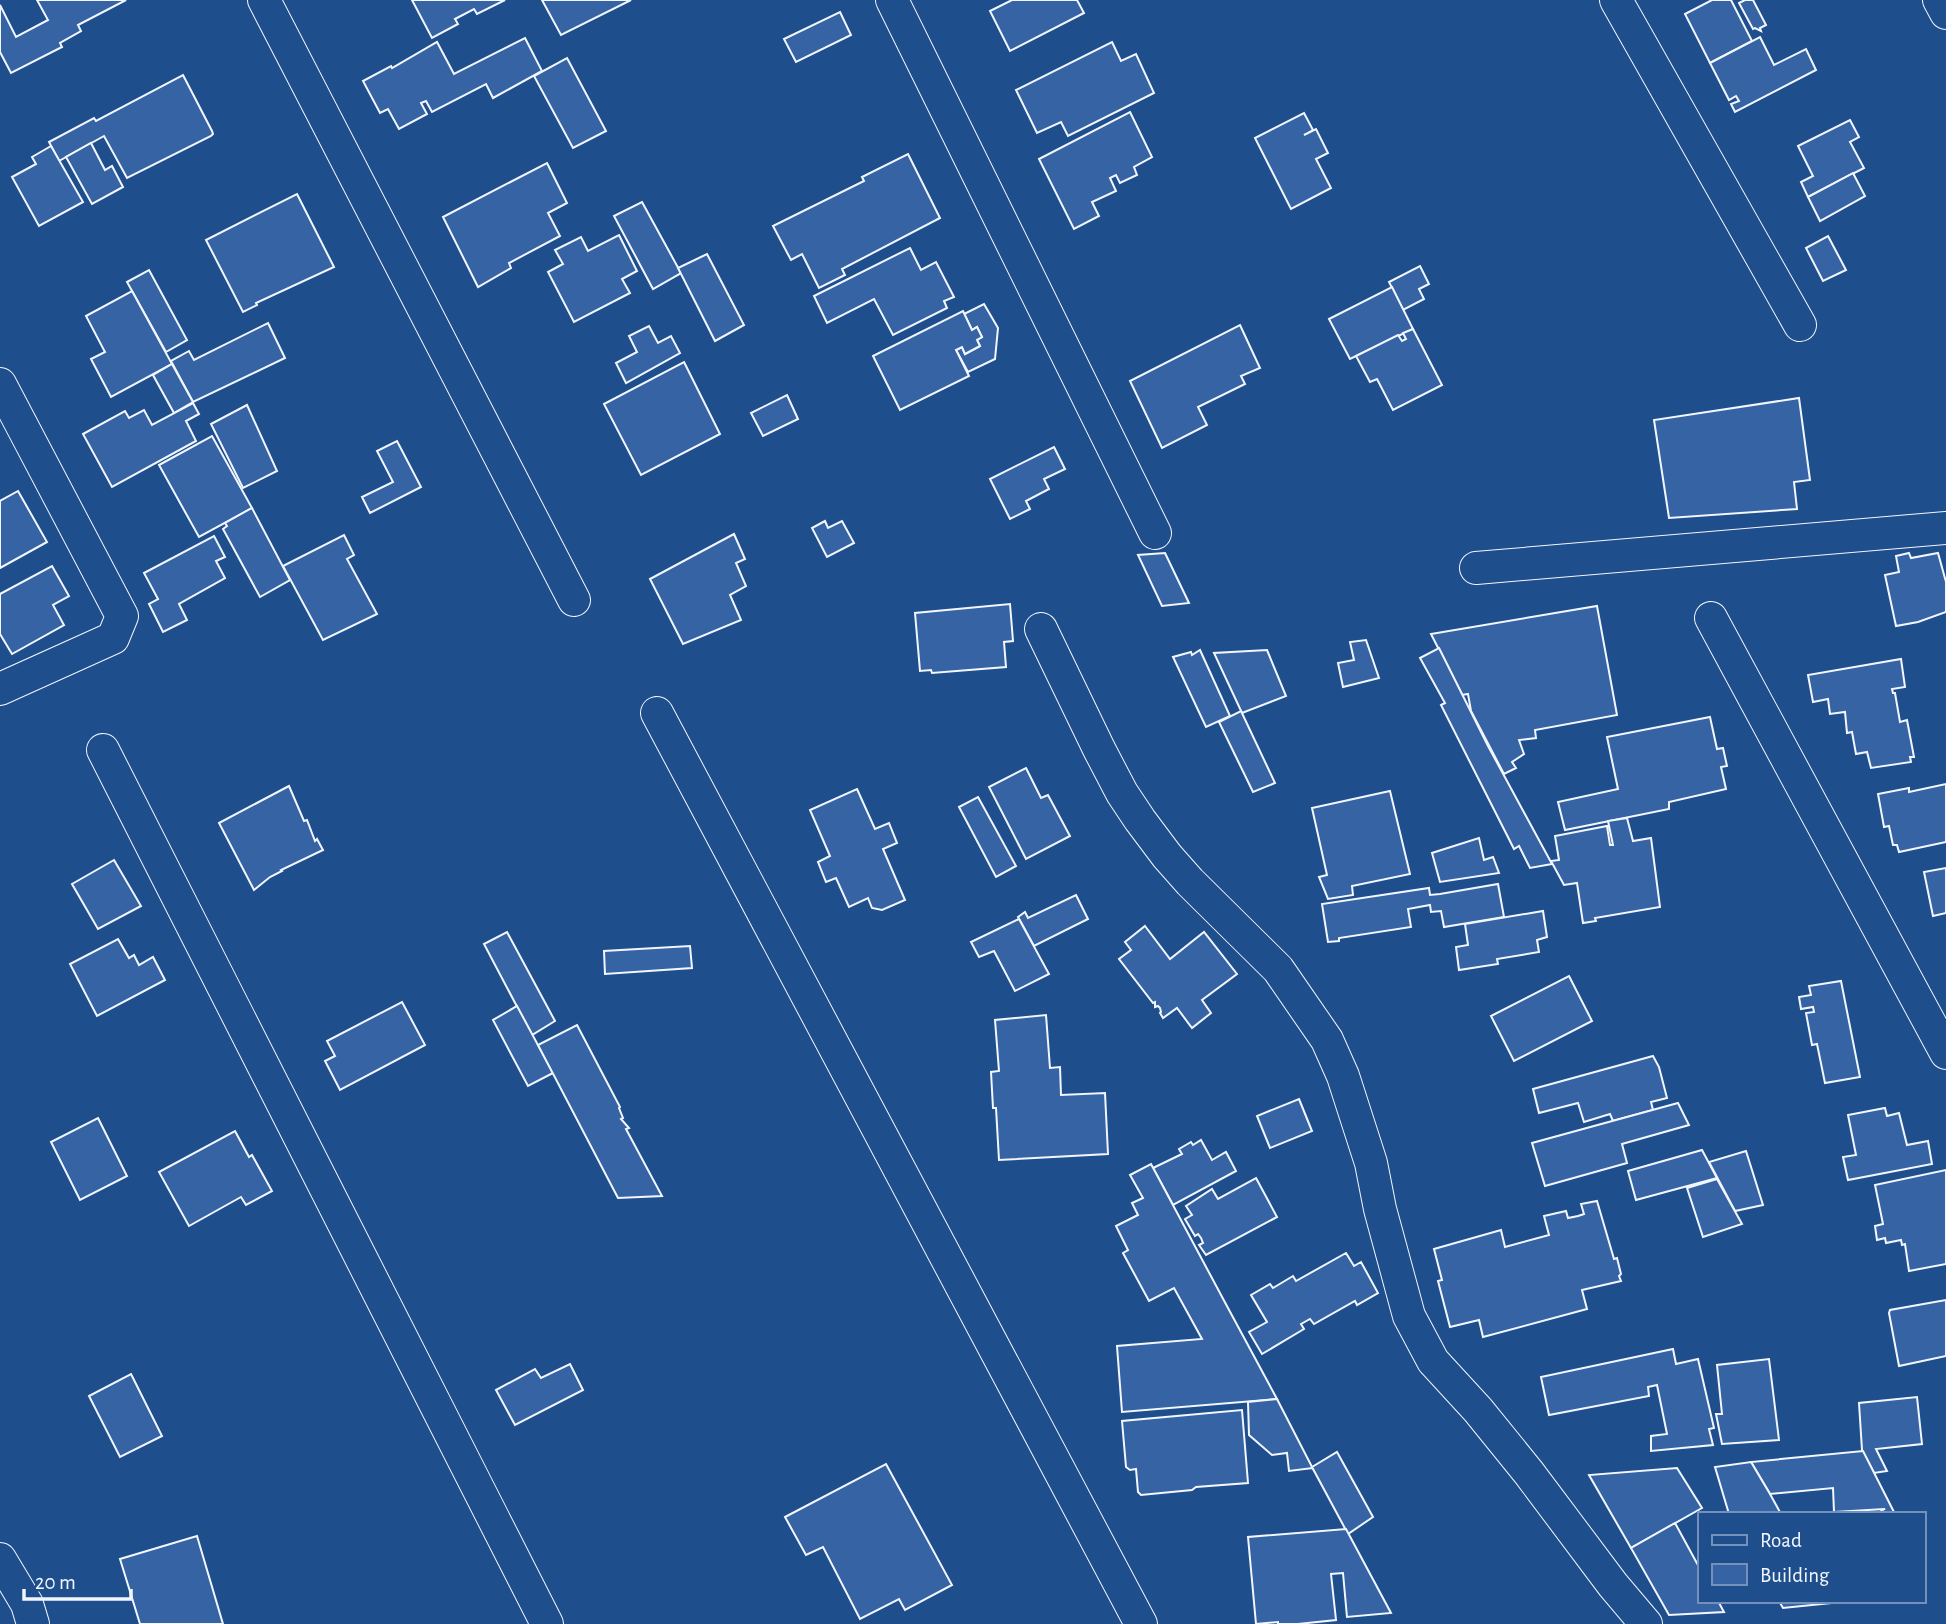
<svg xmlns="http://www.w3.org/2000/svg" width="1946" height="1624" font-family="'Alegreya Sans',sans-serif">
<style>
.building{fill:#3563a3;stroke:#f2f6ff;stroke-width:2}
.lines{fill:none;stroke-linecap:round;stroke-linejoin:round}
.minor-casing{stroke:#f2f6ff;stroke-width:34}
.minor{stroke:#1f4e8c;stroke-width:32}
</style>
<rect width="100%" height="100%" fill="#1f4e8c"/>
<g class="building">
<polygon points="37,0 126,0 78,25 81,31 60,43 62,47 11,73 0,52 0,5 16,37 48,20"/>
<polygon points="412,0 505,0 477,14 474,9 455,19 458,24 432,38"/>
<polygon points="542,0 631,0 561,35"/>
<polygon points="1012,0 1077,0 1084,13 1010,51 990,11"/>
<polygon points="1712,0 1731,0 1752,41 1710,63 1685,14"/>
<polygon points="1745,0 1753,0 1766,25 1760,28 1761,31 1755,28 1753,29 1739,3"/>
<polygon points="840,12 851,35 796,62 784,39"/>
<polygon points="1760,37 1774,65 1806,49 1816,70 1735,112 1731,104 1739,101 1736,96 1729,100 1710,63"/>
<polygon points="525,38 542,71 493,98 486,84 432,112 426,101 421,103 427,114 399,129 388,109 380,113 363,81 391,66 392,68 437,42 454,74"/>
<polygon points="1112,42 1121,61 1136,54 1154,93 1068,136 1061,122 1037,133 1016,90"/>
<polygon points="567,58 606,131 573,148 534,76"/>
<polygon points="183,75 212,131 213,134 211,136 127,178 104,136 59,161 49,142 94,118 96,121"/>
<polygon points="1130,112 1152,157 1134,167 1137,175 1120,183 1116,175 1110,178 1116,191 1092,202 1099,216 1074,229 1039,159"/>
<polygon points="1304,113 1313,130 1304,135 1316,129 1328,153 1316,159 1331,188 1291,209 1255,138"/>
<polygon points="1850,120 1859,137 1850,142 1864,168 1808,197 1801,182 1813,176 1798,146"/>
<polygon points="91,143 105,170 112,166 123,187 92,204 66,157"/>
<polygon points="51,146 83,202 39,226 12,177 36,164 32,157"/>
<polygon points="908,154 940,218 842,269 845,275 819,288 802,254 791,260 773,226 864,181 862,177"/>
<polygon points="547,163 567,203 548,213 560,236 509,263 511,268 478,287 443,217"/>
<polygon points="1853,173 1865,196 1820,221 1808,197"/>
<polygon points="297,194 334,267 256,303 257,305 243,312 206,240"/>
<polygon points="642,202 681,273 653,289 614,216"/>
<polygon points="619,235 637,271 622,279 630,293 574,322 548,272 563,264 555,250 581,237 588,251"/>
<polygon points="1828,236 1846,270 1823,281 1806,248"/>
<polygon points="910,248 921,270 936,262 954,297 944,301 947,308 893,335 874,299 827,323 814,296"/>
<polygon points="707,254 744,325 715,341 678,268"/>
<polygon points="1420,266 1429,284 1419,289 1424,299 1403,310 1389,282"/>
<polygon points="149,270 187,340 166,352 127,282"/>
<polygon points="1392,287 1413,329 1350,359 1329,319"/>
<polygon points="132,291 172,364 111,397 91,359 105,352 86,316"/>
<polygon points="984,304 998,328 995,359 968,372 956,350 962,347 965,354 980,346 977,340 982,337 977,327 972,330 964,314"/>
<polygon points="963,311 972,330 977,327 982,337 977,340 980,346 965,354 962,347 956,350 969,376 900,410 873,356"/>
<polygon points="268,323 285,358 193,402 171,361 189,351 194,360"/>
<polygon points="1240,325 1260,368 1241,376 1245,384 1198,407 1207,425 1162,448 1130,381"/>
<polygon points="649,326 658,343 671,336 680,353 626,383 616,363 637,352 629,336"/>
<polygon points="1413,329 1442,385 1393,410 1377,379 1370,382 1356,356 1398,335 1402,341 1406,339 1403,333"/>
<polygon points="684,362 720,434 641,475 604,404"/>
<polygon points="172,364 193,402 174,413 153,375"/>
<polygon points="787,395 798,419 763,436 751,413"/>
<polygon points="1799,398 1810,480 1794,482 1797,509 1669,518 1654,420"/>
<polygon points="193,403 199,414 186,421 196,441 112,487 83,434 125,411 129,418 144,410 152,425"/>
<polygon points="247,405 277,471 243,488 211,424"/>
<polygon points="212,436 252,508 199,537 159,465"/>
<polygon points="397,441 421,487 370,513 362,497 393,482 377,451"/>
<polygon points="1054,447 1065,469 1044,479 1049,489 1026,501 1030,509 1010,519 990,479"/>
<polygon points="18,491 47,542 0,568 0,501"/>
<polygon points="252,508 290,580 260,597 223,529 227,526 225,523"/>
<polygon points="825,521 828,528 842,521 854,543 827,557 812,528"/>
<polygon points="734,534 745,559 736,563 746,586 730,595 741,620 683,644 650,579"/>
<polygon points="344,535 354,555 347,559 377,614 323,640 283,566"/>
<polygon points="214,536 225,557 216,561 225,578 179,604 187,620 163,632 149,604 158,599 144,573"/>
<polygon points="1165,553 1189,603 1162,606 1138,555"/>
<polygon points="1909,553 1911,558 1938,553 1946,582 1946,612 1918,622 1896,626 1885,575 1899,572 1896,556"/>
<polygon points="52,566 69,596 53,605 64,625 12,654 0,634 0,594"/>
<polygon points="1010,604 1013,641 1004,642 1006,667 932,673 931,670 920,671 915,613"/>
<polygon points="1597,606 1617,715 1535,730 1536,738 1519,740 1524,754 1512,762 1516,768 1504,774 1471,711 1468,694 1462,695 1431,634"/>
<polygon points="1366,640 1379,678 1343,687 1338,663 1354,660 1350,642"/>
<polygon points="1439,648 1488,746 1552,864 1530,868 1519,846 1514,849 1441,705 1445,703 1420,658"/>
<polygon points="1200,650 1230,716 1206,727 1173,657 1191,652 1192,655"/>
<polygon points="1267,650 1286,696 1242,713 1214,653"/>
<polygon points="1901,659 1905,687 1892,689 1893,693 1895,693 1900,722 1907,720 1914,757 1910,757 1911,762 1871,768 1867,752 1856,754 1852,732 1847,733 1845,712 1830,714 1828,699 1813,702 1808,675"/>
<polygon points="1241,711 1275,783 1253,792 1219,722"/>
<polygon points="1710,717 1717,749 1723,748 1727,766 1721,767 1726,789 1669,802 1669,809 1565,830 1558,802 1618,789 1607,737"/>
<polygon points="1026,768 1041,798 1048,795 1070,836 1026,859 989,787"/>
<polygon points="1946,784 1946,842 1899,852 1897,845 1893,845 1889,826 1884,827 1878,794 1909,788 1909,792"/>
<polygon points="289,786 304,821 307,820 315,841 317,839 323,850 281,870 282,871 270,877 254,890 219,823"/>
<polygon points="857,789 875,829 889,823 897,843 883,849 905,900 882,910 872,908 868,898 849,907 836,878 826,882 818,862 830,856 810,810"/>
<polygon points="1390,791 1410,874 1352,886 1353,895 1328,899 1319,877 1327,875 1312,808"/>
<polygon points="978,797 1016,866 996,877 959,807"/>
<polygon points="1627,818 1633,841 1651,838 1660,907 1595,918 1596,921 1583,923 1577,883 1564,885 1551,861 1559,860 1555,836 1607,826 1610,845 1613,845 1608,821"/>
<polygon points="1479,838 1484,860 1493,857 1499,873 1440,882 1432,853"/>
<polygon points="114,860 141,906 98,929 72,884"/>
<polygon points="1946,868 1946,913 1933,916 1924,872"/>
<polygon points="1498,884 1504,917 1444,927 1441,911 1431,912 1430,905 1408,909 1411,927 1339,938 1339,941 1328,942 1322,904 1429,888 1430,895 1440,894"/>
<polygon points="1076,895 1088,919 1034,946 1018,917 1025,912 1028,918"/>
<polygon points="1543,911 1547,937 1537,940 1539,952 1497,959 1498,964 1459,970 1456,947 1468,945 1465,924"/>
<polygon points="1019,919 1049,974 1015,991 994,951 979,957 971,942"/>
<polygon points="1145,926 1170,959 1204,932 1237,974 1202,1000 1211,1013 1192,1028 1177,1008 1163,1018 1160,1013 1161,1012 1160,1008 1158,1006 1155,1007 1155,1002 1153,1003 1119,959 1131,950 1125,942"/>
<polygon points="507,932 555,1021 532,1035 484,944"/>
<polygon points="118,939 129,958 134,955 139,965 153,957 165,980 97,1016 70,964"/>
<polygon points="690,946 692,968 605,974 604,951"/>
<polygon points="1569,976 1592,1021 1514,1061 1491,1016"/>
<polygon points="1841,981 1860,1077 1825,1083 1817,1044 1812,1045 1806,1013 1814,1012 1813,1007 1801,1009 1799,997 1811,995 1809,986"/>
<polygon points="402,1002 425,1045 340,1090 325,1061 335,1056 327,1041"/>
<polygon points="517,1006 553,1073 528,1086 493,1020"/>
<polygon points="1046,1015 1050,1068 1060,1067 1061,1095 1105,1093 1108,1154 999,1160 996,1108 993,1108 991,1072 999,1071 995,1020"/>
<polygon points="577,1025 620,1107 619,1108 623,1118 621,1119 629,1128 626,1129 662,1196 618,1198 538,1045"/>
<polygon points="1653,1056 1659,1067 1667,1098 1651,1102 1653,1110 1613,1121 1610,1114 1584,1122 1578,1103 1539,1113 1533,1089"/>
<polygon points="1299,1099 1312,1131 1270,1148 1257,1116"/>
<polygon points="1678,1103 1689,1125 1622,1144 1627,1163 1545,1186 1532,1143"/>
<polygon points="1885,1108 1887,1116 1899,1113 1907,1145 1928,1141 1932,1164 1848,1180 1843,1157 1856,1155 1848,1115"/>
<polygon points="98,1118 127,1176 80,1200 51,1142"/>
<polygon points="235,1131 249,1157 252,1155 272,1191 246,1205 241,1197 189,1226 159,1172"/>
<polygon points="1201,1140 1212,1160 1226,1152 1236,1171 1173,1205 1153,1168 1182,1154 1179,1149 1191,1142 1193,1145"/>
<polygon points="1702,1150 1717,1178 1636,1200 1628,1171"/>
<polygon points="1746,1151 1763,1205 1735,1211 1709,1162"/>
<polygon points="1151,1164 1228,1308 1277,1399 1122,1412 1117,1346 1202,1339 1174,1288 1149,1301 1123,1253 1128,1250 1116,1226 1138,1215 1132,1203 1143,1198 1130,1175"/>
<polygon points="1946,1170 1946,1264 1909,1271 1905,1244 1902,1245 1901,1240 1886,1243 1885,1238 1877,1240 1875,1226 1883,1224 1875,1185"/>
<polygon points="1256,1178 1277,1217 1206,1255 1199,1245 1203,1243 1201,1238 1198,1234 1195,1236 1185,1219 1192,1215 1186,1206 1212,1189 1218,1199"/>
<polygon points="1717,1179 1742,1224 1703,1237 1687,1188"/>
<polygon points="1597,1201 1614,1259 1617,1258 1621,1274 1619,1276 1621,1281 1582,1290 1587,1309 1483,1337 1479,1320 1450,1327 1438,1281 1442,1280 1434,1249 1501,1230 1505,1247 1549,1235 1544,1216 1566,1211 1568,1218 1578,1216 1584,1214 1581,1204"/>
<polygon points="1346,1253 1354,1266 1361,1262 1378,1293 1357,1305 1355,1301 1314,1324 1310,1319 1301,1324 1304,1329 1262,1354 1249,1332 1267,1322 1251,1295 1270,1284 1273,1288 1293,1276 1296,1281"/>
<polygon points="1946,1300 1946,1356 1899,1366 1889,1313 1890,1310"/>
<polygon points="1673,1349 1676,1364 1698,1359 1714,1428 1709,1429 1713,1445 1651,1451 1651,1436 1667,1434 1657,1385 1648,1387 1649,1396 1549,1415 1541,1377"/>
<polygon points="1769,1359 1779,1440 1722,1444 1716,1414 1722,1414 1717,1365"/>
<polygon points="570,1364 583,1390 515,1425 496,1390 535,1369 541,1378"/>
<polygon points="131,1374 162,1436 120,1457 89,1396"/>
<polygon points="1917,1397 1922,1444 1876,1449 1887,1471 1874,1473 1862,1450 1859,1403"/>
<polygon points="1277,1399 1312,1467 1313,1468 1289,1471 1287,1453 1272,1455 1249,1435 1248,1402"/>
<polygon points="1242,1410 1248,1483 1196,1487 1192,1490 1141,1495 1138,1492 1136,1469 1130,1470 1126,1467 1122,1421"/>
<polygon points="1863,1451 1895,1514 1876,1514 1885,1509 1834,1512 1833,1488 1770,1494 1751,1462"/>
<polygon points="1337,1452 1373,1517 1348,1534 1312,1467"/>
<polygon points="1751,1462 1770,1494 1781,1514 1729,1514 1715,1467"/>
<polygon points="886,1464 952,1585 905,1610 899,1599 860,1619 823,1547 806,1555 785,1517"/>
<polygon points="1677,1468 1702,1508 1631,1548 1589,1475"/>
<polygon points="1675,1523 1699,1567 1699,1601 1718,1601 1724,1612 1669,1615 1631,1548"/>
<polygon points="1346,1529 1391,1613 1347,1617 1343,1573 1331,1574 1336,1620 1298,1624 1278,1624 1278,1622 1256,1624 1248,1537"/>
<polygon points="197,1536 223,1624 140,1624 120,1559"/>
<polygon points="1779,1601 1830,1601 1832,1603 1783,1608"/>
</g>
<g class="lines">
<g class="minor-casing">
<g id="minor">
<polyline points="264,0 574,600"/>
<polyline points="892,0 1155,533"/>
<polyline points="1616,0 1800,325"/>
<polyline points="1939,0 1946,13"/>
<polyline points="0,384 122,616 113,638 0,689"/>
<polyline points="1476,568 1946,528"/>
<polyline points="1711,618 1946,1053"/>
<polyline points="1041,629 1099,749 1122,793 1140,820 1167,856 1190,882 1278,969 1327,1040 1343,1076 1371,1163 1380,1209 1409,1316 1433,1361 1478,1410 1529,1473 1613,1585 1646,1624"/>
<polyline points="657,713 1141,1624"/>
<polyline points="103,750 547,1624"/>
<polyline points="0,1559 27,1604 33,1624"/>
</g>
</g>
<use href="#minor" class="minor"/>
</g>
<rect x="1698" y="1512" width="228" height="91" fill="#1f4e8c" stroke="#7391ba" stroke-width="2"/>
<rect x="1712" y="1535" width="35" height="10" fill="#1f4e8c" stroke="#7391ba" stroke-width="2"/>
<text x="1760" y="1547" font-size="21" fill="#f2f6ff">Road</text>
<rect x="1712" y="1564" width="35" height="21" fill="#3563a3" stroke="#7391ba" stroke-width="2"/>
<text x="1760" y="1582" font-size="21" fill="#f2f6ff">Building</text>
<path d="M24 1589v10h107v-10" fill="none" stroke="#f2f6ff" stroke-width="3.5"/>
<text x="35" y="1589" font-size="21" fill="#f2f6ff" stroke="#1f4e8c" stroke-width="5" paint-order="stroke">20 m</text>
</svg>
